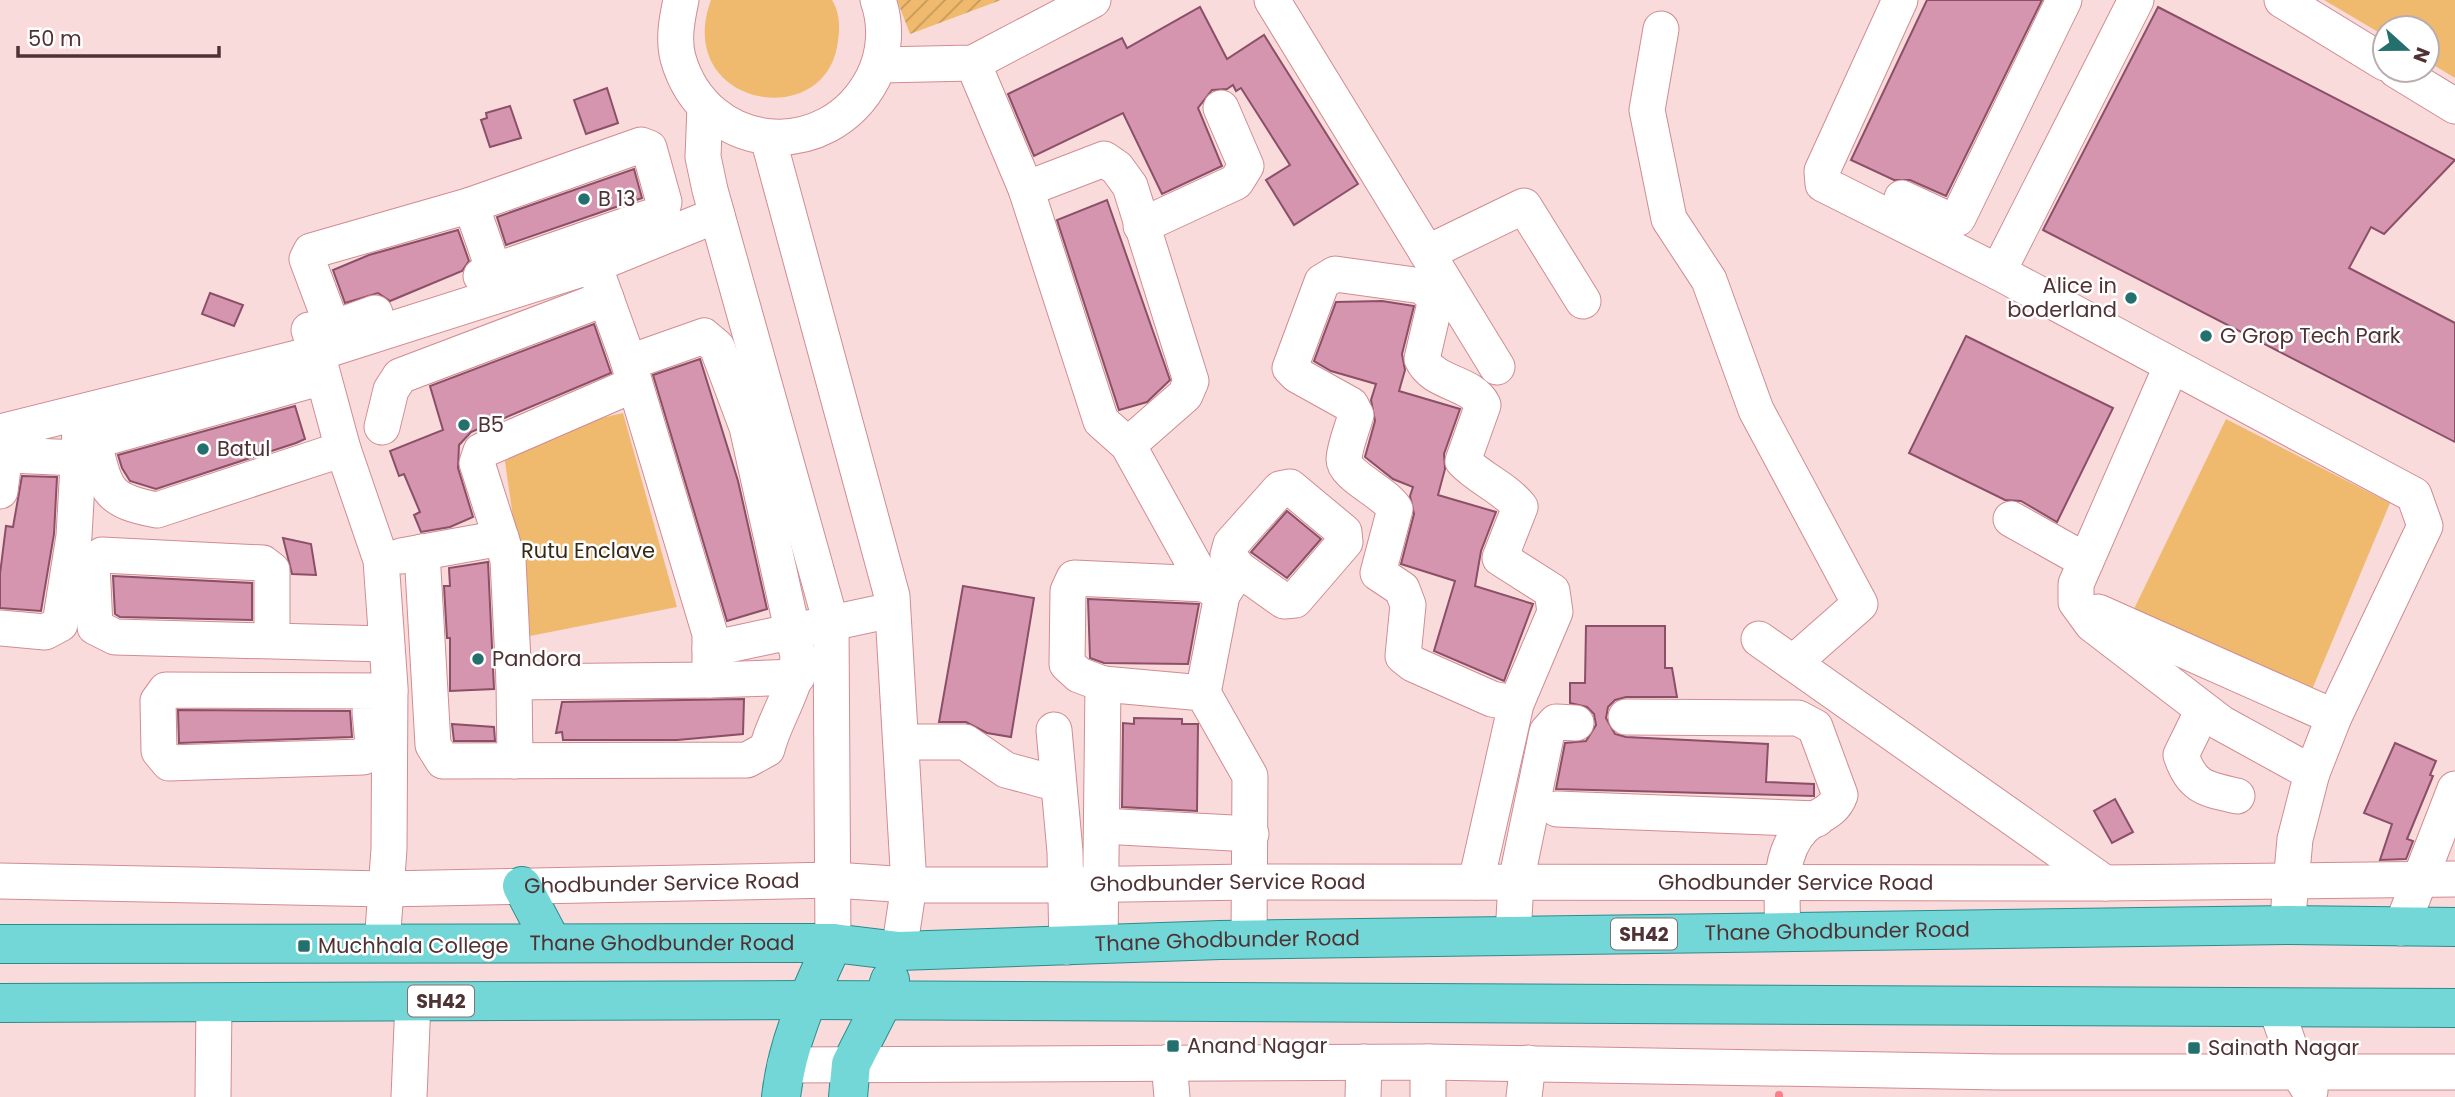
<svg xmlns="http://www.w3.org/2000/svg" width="2455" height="1097" font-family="Poppins,sans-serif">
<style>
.green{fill:#f0ba6e}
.garden{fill:url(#garden-furrows)}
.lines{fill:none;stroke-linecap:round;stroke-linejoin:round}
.stream{stroke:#fd7f8d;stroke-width:8}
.building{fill:#d695ae;stroke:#8b4f67;stroke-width:2}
.minor-casing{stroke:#d18c91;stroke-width:37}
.major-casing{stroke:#2b8c8d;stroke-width:40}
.minor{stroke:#fff;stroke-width:35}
.major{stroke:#74d7d7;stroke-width:38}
.poi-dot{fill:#24706f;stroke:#fff;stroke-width:2.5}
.labels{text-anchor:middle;stroke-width:5;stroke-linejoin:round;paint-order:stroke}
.shield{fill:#fff;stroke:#847071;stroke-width:2}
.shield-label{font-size:19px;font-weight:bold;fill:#4f3234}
.poi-label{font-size:21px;fill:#4f3234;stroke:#fff;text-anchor:start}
.park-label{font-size:21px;fill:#372916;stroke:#fff}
.street-label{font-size:21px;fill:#4f3234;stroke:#fff}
</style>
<defs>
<pattern id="garden-furrows" width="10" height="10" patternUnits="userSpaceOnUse" patternTransform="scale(1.75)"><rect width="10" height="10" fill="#f0ba6e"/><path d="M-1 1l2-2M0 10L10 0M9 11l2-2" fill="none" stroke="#c5985b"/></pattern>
</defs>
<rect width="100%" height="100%" fill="#f9dbdc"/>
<g class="green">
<path d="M711 0H832C840 13 840 27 838 41 827 135 672 106 711 0Z"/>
<polygon points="2324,0 2455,0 2455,78 2427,61 2427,28 2385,28 2385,36"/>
<polygon points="623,413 677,607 530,636 502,441"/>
<polygon points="2226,419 2390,503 2311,692 2133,611"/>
</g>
<polygon class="garden" points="897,0 1001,0 910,34"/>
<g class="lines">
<polyline class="stream" points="1779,1097 1779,1095"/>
</g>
<g class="building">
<polygon points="1927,0 2042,0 1946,196 1910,180 1894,180 1851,160"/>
<polygon points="1200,7 1227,59 1264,35 1358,184 1294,225 1266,180 1290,165 1241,88 1236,91 1233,85 1227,89 1212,90 1198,108 1222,166 1162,194 1123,113 1034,156 1008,94 1122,38 1127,48"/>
<polygon points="2158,7 2455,160 2384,234 2371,227 2349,268 2455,323 2455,442 2043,230"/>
<polygon points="607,88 618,123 586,134 574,100"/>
<polygon points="510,106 521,138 490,147 481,120 487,118 486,113"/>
<polygon points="634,169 642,198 506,245 497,217"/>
<polygon points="1107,200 1170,380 1147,402 1119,410 1057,220"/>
<polygon points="458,230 469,261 462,271 390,301 378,293 345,303 333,270 369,255"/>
<polygon points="210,293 243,305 234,326 202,314"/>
<polygon points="1382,301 1414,306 1402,354 1405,370 1399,391 1460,409 1444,454 1445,469 1438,495 1496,512 1481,551 1475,586 1533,604 1504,681 1434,651 1455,581 1401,564 1414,514 1410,496 1413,487 1393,479 1365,457 1375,421 1371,400 1376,384 1331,371 1314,361 1336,302"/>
<polygon points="594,324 611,373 471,432 459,445 458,468 473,517 450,527 421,532 414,515 420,512 404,474 399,476 390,451 443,430 430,386"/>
<polygon points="1966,336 2113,408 2057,522 2021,501 2005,500 1909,453"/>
<polygon points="700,359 738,481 767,609 727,621 653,375"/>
<polygon points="295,406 305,439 296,443 156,489 130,481 122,468 118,455"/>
<polygon points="22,476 57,477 54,534 41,611 0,608 0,574 6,526 13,527"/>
<polygon points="1287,511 1321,539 1287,578 1251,552"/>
<polygon points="283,538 311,544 316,575 292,574"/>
<polygon points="488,562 494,689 450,691 450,638 447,638 444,586 450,586 449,568"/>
<polygon points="113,576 252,583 252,620 120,617 115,614"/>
<polygon points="963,586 1034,598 1011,737 987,733 966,722 939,722"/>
<polygon points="1088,599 1199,604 1188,664 1104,663 1090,658"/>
<polygon points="1586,626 1665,626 1665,668 1672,668 1677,697 1626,697 1615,700 1608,707 1606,718 1615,734 1626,737 1768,744 1766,782 1814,784 1814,796 1556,789 1565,743 1586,741 1596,725 1594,714 1587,707 1570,703 1570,683 1585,683"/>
<polygon points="744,699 743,734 677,740 563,740 562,732 556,733 562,702"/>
<polygon points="178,710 350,711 352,737 179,743"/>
<polygon points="1134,718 1182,719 1182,724 1198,724 1197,811 1122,807 1123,723 1134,724"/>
<polygon points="452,724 494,727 495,741 454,741"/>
<polygon points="2395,743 2436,761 2430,775 2433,776 2407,839 2413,841 2406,859 2380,860 2392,824 2364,813"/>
<polygon points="2115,799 2133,832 2112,843 2094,811"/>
</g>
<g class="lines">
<g class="minor-casing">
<g id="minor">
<path d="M681 0C677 19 673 39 678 58 705 154 828 165 873 78 885 54 887 25 878 0"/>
<polyline points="1272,0 1497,367"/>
<polyline points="1900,0 1822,171 1823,184 1998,272"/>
<polyline points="2136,0 1998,272 2414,495 2425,526 2334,717 2312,773"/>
<polyline points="2282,0 2385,63"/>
<polyline points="1661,29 1647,110 1669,219 1709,280 1756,410 1860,604 1793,663"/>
<polyline points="973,63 1026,189 1101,421 1128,445 1205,584 1222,595 1239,569 1228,555 1231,544 1280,489 1290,487 1344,532 1345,542 1295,600 1284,601 1239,569"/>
<polyline points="880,65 973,63 1093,0"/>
<polyline points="2396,70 2455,106"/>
<polyline points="705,107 703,157 710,190 831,623 833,943"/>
<polyline points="768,138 892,596 909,885 899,951"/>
<polyline points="1026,189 1104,159 1117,168 1130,186 1191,381 1185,395 1128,445"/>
<polyline points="1902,198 1945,218 1958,218 2064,0"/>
<polyline points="1141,226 1236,182 1246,166 1221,108"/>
<polyline points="1427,253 1524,206 1583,301"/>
<polyline points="594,265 717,215"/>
<polyline points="481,276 494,271 647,218 661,214 664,202 649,148 641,145 471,205 502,294"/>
<polyline points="375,313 339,326 331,323 307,259 311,251 471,205"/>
<polyline points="627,357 635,384 710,634 710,680 514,682 508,560 477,463 481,451 635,384"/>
<polyline points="2171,367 2076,584 2076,602 2092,624 2221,723 2312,773 2295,839 2289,905"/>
<path d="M323 377 101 439 95 447C106 492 109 501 157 510L343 449"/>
<polyline points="382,427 391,390 400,376 606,298"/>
<polyline points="0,432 317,353 309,330"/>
<polyline points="0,491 3,468 10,455 78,458"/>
<polyline points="2011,519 2086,561"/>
<polyline points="401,556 501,538"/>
<polyline points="2098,612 2334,717"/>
<polyline points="0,628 45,632 60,624 74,536 80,430"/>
<polyline points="1759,639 2105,883"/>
<polyline points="272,641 272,570 263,563 102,555 92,563 95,627 115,637 386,644"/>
<polyline points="710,649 892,610"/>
<polyline points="710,680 797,677"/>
<polyline points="514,682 515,761"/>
<polyline points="1103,684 1203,693 1250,776 1249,940"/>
<polyline points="1203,693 1222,595"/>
<path d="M2203 710 2181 755C2192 788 2206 789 2237 796"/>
<polyline points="370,712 373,744 363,757 169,763 159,751 158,701 166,690 390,691"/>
<path d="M1626 717 1798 718 1815 727 1840 795C1833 814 1818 814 1804 827 1777 853 1782 898 1783 932"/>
<polyline points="1054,730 1065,852 1067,947"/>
<polyline points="901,742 965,742 1006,770 1058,784"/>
<polyline points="1557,809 1817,819"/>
<polyline points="1102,826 1251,834"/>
<path id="s1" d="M0 881 385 889 834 880 909 885H1064L1249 882 2105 883 2455 879"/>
<path d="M1476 882 1516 704 1555 612 1552 591 1500 558 1520 507C1504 487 1480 479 1463 461L1483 405C1471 381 1434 385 1422 359L1436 299 1422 286 1335 274 1322 282 1290 368 1297 375 1351 405 1356 415C1352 429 1345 445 1344 459 1343 475 1386 493 1395 509L1378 573 1402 589 1408 605 1403 656 1413 664 1492 699 1516 704"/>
<polyline points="2401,928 2455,789"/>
<polyline points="1513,936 1516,882 1547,732 1556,722 1576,723"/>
<path d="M382 944 389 849 390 687 381 560 343 449 317 353 594 265 627 357 633 361 704 336 717 347 747 427 798 656C797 689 775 717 767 749L747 760 443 761 433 745 422 552"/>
<polyline points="1100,945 1103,684 1079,675 1067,664 1068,591 1074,578 1205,584"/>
<polyline points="2276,1008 2299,1074 2310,1091"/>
<polyline points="1169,1062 1172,1097"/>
<polyline points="785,1065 1428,1062 2000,1072 2455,1072"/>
<polyline points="213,1097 214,1002"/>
<polyline points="409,1097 413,1001"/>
<polyline points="1363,1097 1364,1062"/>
<polyline points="1428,1097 1428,1062"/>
<polyline points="1524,1097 1528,1063"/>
</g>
</g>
<g class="major-casing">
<g id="major">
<polyline points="522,886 552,943"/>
<path id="s2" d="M0 944 833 943 899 951 1220 940 2288 925 2455 927"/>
<polyline points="0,1003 807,1000 2455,1008"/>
<path d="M781 1097C787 1042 810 993 833 943"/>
<polyline points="848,1097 851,1064 883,1001 890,980"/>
</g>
</g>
<use href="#minor" class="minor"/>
<use href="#major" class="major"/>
</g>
<g class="poi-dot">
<circle cx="584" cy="199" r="7"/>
<circle cx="2131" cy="298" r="7"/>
<circle cx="2206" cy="336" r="7"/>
<circle cx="464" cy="425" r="7"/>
<circle cx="203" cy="449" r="7"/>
<circle cx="478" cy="659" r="7"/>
<rect x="297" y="939" width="14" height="14" rx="3.5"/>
<rect x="1166" y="1039" width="14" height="14" rx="3.5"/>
<rect x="2187" y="1041" width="14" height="14" rx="3.5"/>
</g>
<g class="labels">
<g class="shield">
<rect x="1611" y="918.5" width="66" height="31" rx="5"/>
<rect x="408" y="985.5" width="66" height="31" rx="5"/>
</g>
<g class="shield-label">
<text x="1644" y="941">SH42</text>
<text x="441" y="1008">SH42</text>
</g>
<g class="poi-label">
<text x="598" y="206">B 13</text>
<text x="2117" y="293" text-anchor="end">Alice in<tspan x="2117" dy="24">boderland</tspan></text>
<text x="2220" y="343">G Grop Tech Park</text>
<text x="478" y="432">B5</text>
<text x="217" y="456">Batul</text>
<text x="492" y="666">Pandora</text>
<text x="318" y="953">Muchhala College</text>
<text x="1187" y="1053">Anand Nagar</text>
<text x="2208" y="1055">Sainath Nagar</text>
</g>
<g class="park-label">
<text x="588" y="558">Rutu Enclave</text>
</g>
<g class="street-label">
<text dy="7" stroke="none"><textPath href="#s1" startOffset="1796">Ghodbunder Service Road</textPath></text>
<text dy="7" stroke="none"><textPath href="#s1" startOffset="1228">Ghodbunder Service Road</textPath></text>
<text dy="7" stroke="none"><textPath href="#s1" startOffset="662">Ghodbunder Service Road</textPath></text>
<text dy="7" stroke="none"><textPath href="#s2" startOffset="1838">Thane Ghodbunder Road</textPath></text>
<text dy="7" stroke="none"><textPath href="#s2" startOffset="1228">Thane Ghodbunder Road</textPath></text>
<text dy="7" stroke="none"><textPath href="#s2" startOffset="662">Thane Ghodbunder Road</textPath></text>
</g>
</g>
<g transform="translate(2406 49) rotate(111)"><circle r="33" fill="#ffffff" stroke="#b9adae" stroke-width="2"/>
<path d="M0-5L12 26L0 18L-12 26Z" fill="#24706f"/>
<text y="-10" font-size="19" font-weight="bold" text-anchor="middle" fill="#4f3234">N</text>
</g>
<path d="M18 46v10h201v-10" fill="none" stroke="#4f3234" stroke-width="3.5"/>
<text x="28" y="46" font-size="21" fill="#4f3234" stroke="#ffffff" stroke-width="5" paint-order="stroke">50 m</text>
</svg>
